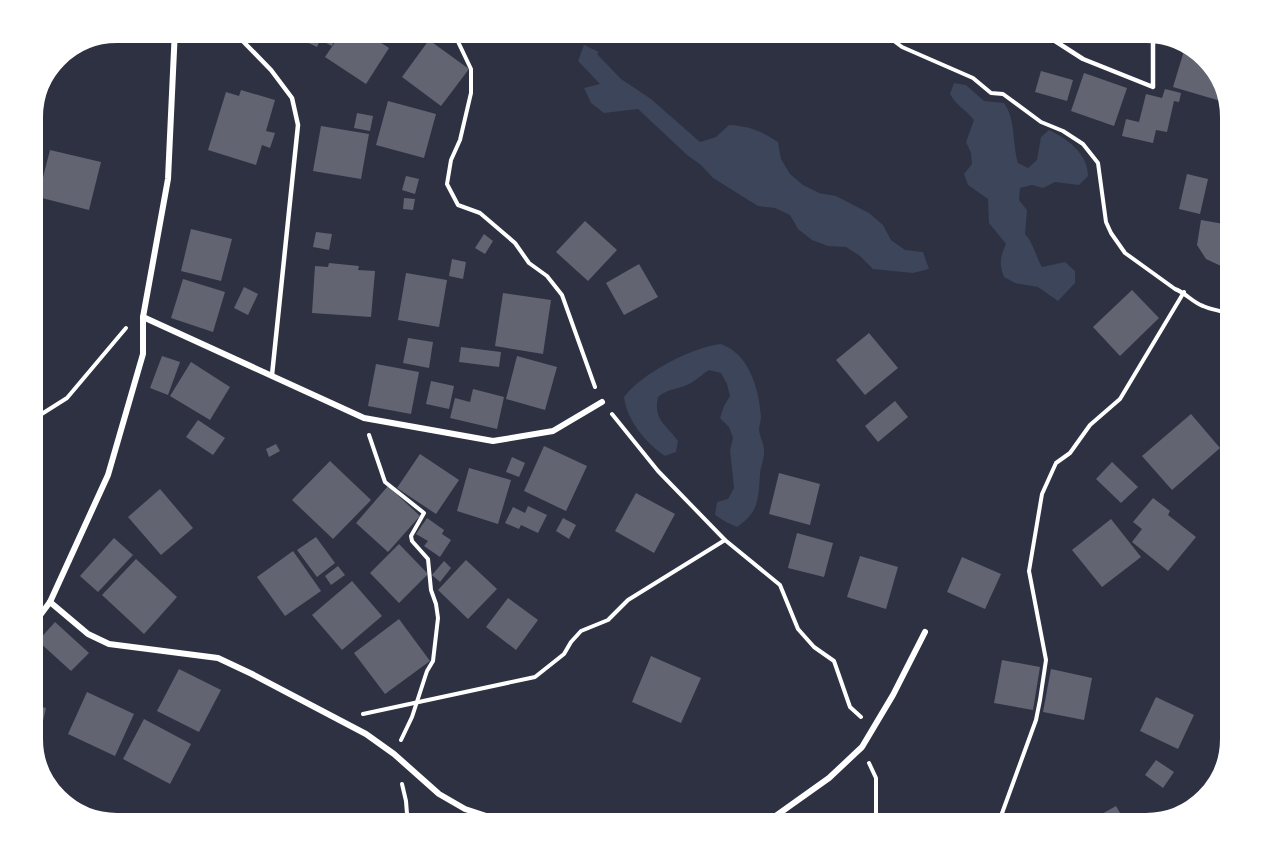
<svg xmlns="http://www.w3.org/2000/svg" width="1263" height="856" font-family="Overpass,sans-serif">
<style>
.green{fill:#3c4559}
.building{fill:#626471}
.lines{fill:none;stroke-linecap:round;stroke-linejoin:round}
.path{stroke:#fff;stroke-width:4}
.service{stroke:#fff;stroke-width:4.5}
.minor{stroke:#fff;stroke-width:6}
.rim{fill:none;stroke:#fff;stroke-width:8}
</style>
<rect width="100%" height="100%" fill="#2d3142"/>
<g class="green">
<path d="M584 45 599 52 597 54 621 79 651 99 700 142 716 137 729 125C749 126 762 131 778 142L781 159 790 174 803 185 819 193 836 196 869 213 883 225 891 240 905 250 923 252 929 269 913 273 873 269 860 256 846 247 828 246 812 240 798 229 790 215 775 208 758 206 713 178 701 165 687 155 638 109 604 113 591 103 584 88 600 84 578 61Z"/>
<path d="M954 83 966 85 984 101 1004 103C1016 120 1012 142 1018 163L1028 168 1037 160 1041 137 1049 130C1068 139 1088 154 1088 176L1079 185 1055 182 1043 188 1032 185 1020 188 1019 200 1027 210 1025 234C1034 244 1035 255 1042 267L1065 262 1075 271V283L1058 301 1038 287 1015 283 1004 277C999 264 1000 257 1006 244L989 223 988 199 968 185 964 174 972 164 971 153 966 142 974 120C966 110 956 105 950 94Z"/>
<path d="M721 344C749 354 759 388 761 417 761 421 759 426 759 430 760 438 765 445 764 453 764 460 760 468 760 475 758 500 759 512 737 527L726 522 715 515 717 502 728 499 734 488 730 450 733 438 729 427 720 418 724 406 730 396 727 384 721 373 709 370C702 374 696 381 689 384 677 390 669 388 658 397 653 420 666 424 678 441L676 452 665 456C646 443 627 421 624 397 641 374 692 347 721 344Z"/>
</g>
<g class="building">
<polygon points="289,29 339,29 332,46 320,40 317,47 287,33"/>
<polygon points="344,29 360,29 389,48 366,84 325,57"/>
<polygon points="429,40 469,69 441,106 402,77"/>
<polygon points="1187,41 1196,44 1223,73 1227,90 1224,102 1173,87"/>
<polygon points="1041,71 1073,80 1067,101 1035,92"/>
<polygon points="1084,73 1127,88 1114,126 1071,111"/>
<polygon points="1165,89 1181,93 1179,102 1174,101 1167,132 1156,130 1153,143 1122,136 1126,119 1139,122 1146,94 1162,98"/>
<polygon points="241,90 275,100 266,131 275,133 270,148 262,145 256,165 208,150 226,92 239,96"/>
<polygon points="388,101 436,114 424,158 376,145"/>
<polygon points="357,113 373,116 370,131 354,128"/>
<polygon points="321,126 369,134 361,179 313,171"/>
<polygon points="50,150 101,162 89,210 38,197"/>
<polygon points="1187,174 1208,179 1200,214 1179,209"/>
<polygon points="406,176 419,179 415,194 402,190"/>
<polygon points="404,198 415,199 413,210 403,209"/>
<polygon points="1201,220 1224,224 1221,245 1229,247 1228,252 1234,253 1234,272 1206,259 1197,245"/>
<polygon points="585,221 617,250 588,281 556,252"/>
<polygon points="191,229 232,239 221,281 181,271"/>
<polygon points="316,232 332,234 329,250 313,247"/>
<polygon points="484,234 493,241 485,254 475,248"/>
<polygon points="452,259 466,262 463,279 449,276"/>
<polygon points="329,263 359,266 358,270 375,271 371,317 312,313 315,266 328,267"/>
<polygon points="639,264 658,297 624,315 606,283"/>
<polygon points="406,273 447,280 439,327 398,320"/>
<polygon points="183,279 225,292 213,332 171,318"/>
<polygon points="244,287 258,294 248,315 234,308"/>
<polygon points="1132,290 1159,318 1120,356 1093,327"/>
<polygon points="503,293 551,300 543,354 495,346"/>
<polygon points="869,333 898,368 865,395 836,360"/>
<polygon points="408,338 433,342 429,368 403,363"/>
<polygon points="461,347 501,352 499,367 459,362"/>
<polygon points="162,356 180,362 168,395 150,388"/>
<polygon points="517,356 557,367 545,410 506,399"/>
<polygon points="191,362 230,387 210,420 170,396"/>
<polygon points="376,364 419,372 411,414 368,406"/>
<polygon points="431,381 454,386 449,409 426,404"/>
<polygon points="473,389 504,397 497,429 450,418 455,398 470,402"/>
<polygon points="895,401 908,417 878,442 865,426"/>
<polygon points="1191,414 1220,448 1172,490 1142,456"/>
<polygon points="198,420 225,438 213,455 186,437"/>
<polygon points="276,444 280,451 269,457 266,449"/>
<polygon points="544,446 587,466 566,511 524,491"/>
<polygon points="420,454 459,480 436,514 397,488"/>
<polygon points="512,457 525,463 519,477 506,472"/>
<polygon points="330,461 371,500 333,539 292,500"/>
<polygon points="1112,462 1138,487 1121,503 1096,479"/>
<polygon points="469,468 511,480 498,524 457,511"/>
<polygon points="779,473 820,484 810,525 769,514"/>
<polygon points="388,486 420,516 388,552 356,523"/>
<polygon points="160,489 193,528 161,555 128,517"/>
<polygon points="636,493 675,514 654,553 615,531"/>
<polygon points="1153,498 1170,511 1168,515 1196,537 1168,571 1132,542 1142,529 1133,522"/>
<polygon points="528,506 547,515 538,533 521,525 519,529 505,523 513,507 525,513"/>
<polygon points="427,518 444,530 442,534 451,540 440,557 424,546 428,541 416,534"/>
<polygon points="563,518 576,525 569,539 556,531"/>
<polygon points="1111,519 1141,557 1102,587 1072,550"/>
<polygon points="797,533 833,543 824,577 788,568"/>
<polygon points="316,537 335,563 317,577 297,550"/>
<polygon points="114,538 133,555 98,592 80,576"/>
<polygon points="399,544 428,574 399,603 370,573"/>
<polygon points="293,551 321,591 285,616 257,577"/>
<polygon points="860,556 898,567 886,609 847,597"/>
<polygon points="962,557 1001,574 985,609 947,592"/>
<polygon points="136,559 177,597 144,634 102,595"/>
<polygon points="466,560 497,589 468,619 438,590"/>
<polygon points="444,561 451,568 440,582 432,575"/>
<polygon points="338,566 345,575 331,585 325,576"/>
<polygon points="352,581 382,616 342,650 312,615"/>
<polygon points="508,598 538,620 516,650 486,627"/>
<polygon points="399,619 430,661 385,694 354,653"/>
<polygon points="55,622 89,653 71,671 38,641"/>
<polygon points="651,656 701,678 681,723 632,702"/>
<polygon points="1002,660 1040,667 1033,710 994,703"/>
<polygon points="179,669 221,690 199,732 157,711"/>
<polygon points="1051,669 1092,678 1084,720 1043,712"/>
<polygon points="87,692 134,714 115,756 68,734"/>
<polygon points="1156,697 1194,715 1178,749 1140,731"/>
<polygon points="29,704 46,708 38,743 29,741"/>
<polygon points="144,719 191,744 170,784 123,759"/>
<polygon points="1156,760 1174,772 1163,788 1145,775"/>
<polygon points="1116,806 1127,825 1122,827 1107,827 1100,815"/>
</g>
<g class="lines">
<g class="path">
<polyline points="452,29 471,69 471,93 460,140 451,160 447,184 458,205 480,213 515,243 529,263 547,276 562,295 595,387"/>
<path d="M878 29 902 47 973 78 991 93 1003 94 1041 122 1063 131 1083 144 1098 163 1106 222 1111 233 1125 253 1175 289C1186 293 1192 302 1203 306 1214 311 1224 310 1234 317"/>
<polyline points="612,414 658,471 725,540 780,585 798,629 814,647 834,661 850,707 861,717"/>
<polyline points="29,422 67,398 126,328"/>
<polyline points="369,435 385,482 424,513 411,536 412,541 428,559 431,590 436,604 438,618 433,661 427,671 412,717 401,740"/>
<polyline points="363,714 535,677 564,654 571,642 581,631 608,620 628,600 725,540"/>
<polyline points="869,763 876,778 876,827"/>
<polyline points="402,784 406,801 408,827"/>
<polyline points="997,827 1036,720 1040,700 1046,660 1029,571 1042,494 1056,463 1070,453 1090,425 1120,399 1184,292"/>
</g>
<g class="service">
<polyline points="231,29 271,70 292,98 298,125 272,375"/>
<polyline points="1047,29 1055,41 1083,59 1153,87 1153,30"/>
</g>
<g class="minor">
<polyline points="143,317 364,418 493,441 553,431 602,402"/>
<polyline points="50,602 88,634 109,644 218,658 252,674 366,734 394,754 439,794 465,809 519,827 590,817 635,823 652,827"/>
<polyline points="29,630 50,602 108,475 143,354 143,317 168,179 175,29"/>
<polyline points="593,819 605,827"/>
<polyline points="760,827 829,778 862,747 893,695 925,632"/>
</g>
</g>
<path d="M0 0H1263V856H0ZM117 39H1146A78 78 0 0 1 1224 117V739A78 78 0 0 1 1146 817H117A78 78 0 0 1 39 739V117A78 78 0 0 1 117 39Z" fill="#fff" fill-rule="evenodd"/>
<path class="rim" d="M117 39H1146A78 78 0 0 1 1224 117V739A78 78 0 0 1 1146 817H117A78 78 0 0 1 39 739V117A78 78 0 0 1 117 39Z"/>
</svg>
